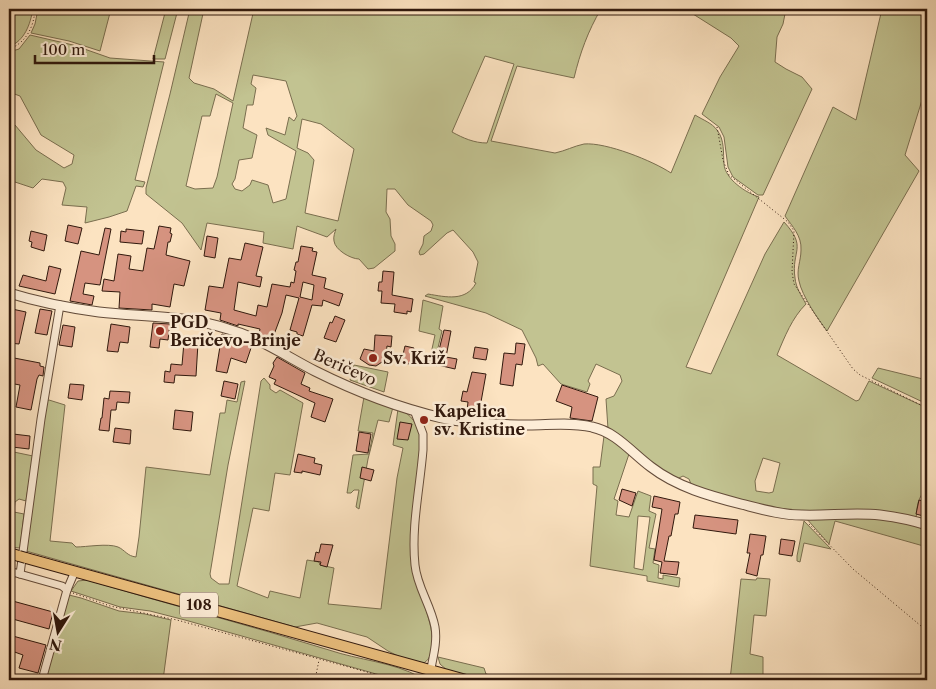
<svg xmlns="http://www.w3.org/2000/svg" width="936" height="689" font-family="'Libre Caslon Text',serif">
<style>
.green{fill:#c2c391;stroke:#7a6e4f;fill-rule:evenodd}
.building{fill:#d69380;stroke:#31190d;fill-rule:evenodd}
.lines{fill:none;stroke-linecap:round;stroke-linejoin:round}
.minor-casing{stroke:#644c3a;stroke-width:9}
.tertiary-casing{stroke:#644c3a;stroke-width:11}
.primary-casing{stroke:#31190d;stroke-width:12}
.path{stroke:#31190d;stroke-width:1;stroke-dasharray:1 2.5;stroke-linecap:butt}
.minor{stroke:#fdedd7;stroke-width:7}
.tertiary{stroke:#fdedd7;stroke-width:9}
.primary{stroke:#eec280;stroke-width:10}
.primary-bridge-casing{stroke:#31190d;stroke-width:12;stroke-linecap:butt}
.primary-bridge{stroke:#eec280;stroke-width:10}
.poi-dot{fill:#8f2418;stroke:#fdedd7;stroke-width:2}
.labels{text-anchor:middle;stroke-width:5;stroke-linejoin:round;paint-order:stroke}
.shield{fill:#fdedd7;stroke:#6e594a;stroke-width:1}
.shield-label{font-size:15px;font-weight:bold;fill:#31190d}
.poi-label{font-size:16px;font-weight:bold;fill:#31190d;stroke:#fdedd7;text-anchor:start}
.street-label{font-size:16px;fill:#31190d;stroke:#fdedd7}
</style>
<rect width="100%" height="100%" fill="#fce3c1"/>
<filter id="stains"><feTurbulence type="fractalNoise" baseFrequency=".004" numOctaves="4"/><feColorMatrix values="0 0 0 0 .2 0 0 0 0 .09 0 0 0 0 .02 0 0 0 .5 -.17"/></filter>
<radialGradient id="worn" r=".72"><stop offset=".6" stop-color="#630" stop-opacity="0"/><stop offset="1" stop-color="#630" stop-opacity=".3"/></radialGradient>
<g class="green">
<path d="M9 9H33C30 25 25 40 9 47Z"/>
<polygon points="38,9 111,9 100,51 69,41 31,33 35,24"/>
<polygon points="166,9 178,9 165,59 153,59"/>
<path d="M190 9H204L189 78 194 83 214 89 233 101 254 9H601C588 31 580 53 574 78L517 66 491 141 555 153C565 151 574 146 584 144 606 142 653 161 671 173L695 115C703 120 712 123 717 130 725 140 723 153 724 164 725 179 746 193 759 197L686 367 711 374 765 254 784 222C808 248 791 250 795 278 796 288 801 295 806 304 792 318 785 336 777 355L856 401 859 400 869 381 927 408V490C917 496 917 508 916 519 840 514 761 515 691 484L689 479 683 476 677 479 658 469 608 429 606 399 614 396 622 381 620 375 596 364 588 381 590 384 587 392 561 384 543 364 538 366 536 358 522 330 486 313 425 296 428 294C446 297 466 302 476 283L474 282 478 262 473 252 453 230 447 233 424 254 420 255 419 252 423 244 424 236 431 231 433 225 431 221 408 205 395 189H387L386 212 390 219 391 236 395 244V251L374 268 368 269 359 259C351 259 335 250 334 241 333 237 335 232 336 229L327 237 297 226 293 249 263 243 264 232 207 223 201 250 182 223 146 194V188L170 94ZM485 56 514 64 487 143C474 143 463 138 452 132ZM253 75 286 81 297 116 294 121 289 117 285 135 266 128 268 135 296 151 286 199 273 203 268 185 252 180 250 185 242 191 235 189 232 184 235 179 239 160 252 158 257 135 243 128 247 105H253L256 88 251 84ZM216 94 233 103 217 177 213 188 195 189 186 186 202 116H210ZM302 119 321 124 354 149 338 221 305 213 314 160 308 153 297 148ZM763 458 780 463 773 492 769 493 756 491 755 481Z"/>
<polygon points="689,9 710,9 714,12 715,9 786,9 783,24 777,37 775,62 786,69 802,77 812,89 763,195 758,195 733,177 728,167 724,137 719,127 702,114 720,77 739,46 731,38 693,14"/>
<path d="M882 9H927V84L905 155 919 171 827 331C818 319 802 296 799 281 796 270 801 261 801 250 802 236 792 226 785 216L833 107 856 120Z"/>
<polygon points="30,35 73,45 110,58 164,62 135,180 145,182 143,187 136,186 127,211 109,217 85,223 87,207 62,205 66,188 63,182 42,179 33,188 9,180 9,124 15,125 36,150 64,168 72,164 74,155 41,135 20,96 9,92 9,52 19,49"/>
<polygon points="423,300 443,306 439,329 442,331 436,356 437,366 429,363 435,335 419,331"/>
<polygon points="354,365 388,372 384,392 350,380"/>
<polygon points="878,368 927,380 927,404 872,378"/>
<path d="M264 378 270 385V389L276 393 280 390 303 403 290 475 275 473 269 511 253 508 237 586 268 598 270 591 300 598 307 560 319 562 320 565 334 568 328 604 381 609 397 478 403 448 393 445 398 409C412 414 418 425 421 439L413 570C417 591 447 648 424 663L404 659 388 651 367 637 356 634 317 623 295 627 26 551 46 401 49 400 65 405 50 541 72 543 76 547C86 547 108 543 118 547 125 550 127 556 136 557L139 537 146 467 210 475 220 413H225L227 400 237 402 241 382 245 381 228 465 210 574 211 578 219 584H229L261 381Z"/>
<polygon points="364,397 393,407 389,422 378,420 368,459 359,509 356,507 359,490 354,490 351,493 347,493 353,455 369,454 373,433 358,431"/>
<path d="M604 436 617 443 629 454 614 499 618 501 616 515 629 517 638 491 651 496 649 511 656 514 649 548 655 549 653 563 659 565 658 578 663 579V575L680 578 679 587 647 581V576L590 566 597 486 593 484V467H600ZM638 516 650 517 643 570 634 568Z"/>
<polygon points="9,451 33,456 26,501 19,499 15,502 14,512 24,514 20,548 9,547"/>
<polygon points="868,517 897,521 927,529 927,547 835,521 829,544 806,518"/>
<polygon points="804,521 831,549 804,543 800,562 797,561 797,556"/>
<polygon points="757,578 770,579 766,616 754,615 750,654 763,657 763,680 730,680 741,579 756,580"/>
<path d="M87 580C167 604 249 625 329 650 358 660 393 662 420 677L421 680 394 679 185 620 150 611 120 607 71 591 78 581Z"/>
<polygon points="69,595 81,598 119,611 145,614 171,620 163,680 45,680"/>
<polygon points="438,657 484,668 486,674 509,680 481,680 448,671 440,664"/>
</g>
<g class="building">
<polygon points="68,225 82,228 78,244 65,241"/>
<polygon points="159,226 171,228 170,233 172,234 170,242 168,242 166,255 190,261 184,286 174,284 170,307 152,304 152,310 119,308 120,292 102,291 104,279 114,281 118,254 131,256 129,269 143,271 147,248 154,249"/>
<polygon points="105,228 111,229 100,285 85,283 83,294 94,296 92,305 70,301 81,251 99,255"/>
<polygon points="126,229 144,231 142,244 120,242 121,231 126,232"/>
<polygon points="31,231 47,235 44,251 31,247 32,242 29,241"/>
<polygon points="207,236 218,238 215,258 204,256"/>
<path d="M245 243 263 247 256 276 262 277 260 287 238 282 234 310 256 316 258 305 267 307 272 284 290 287 291 282 294 283 296 271 294 270 296 262H298L301 246 313 248 312 251 317 252 312 275 326 278 324 288 343 294 339 306 323 300 322 306 312 305 303 336 297 334V332L290 330 299 298 286 295 282 313 272 340 259 334 260 329 238 324V326L220 320 221 313 205 310 209 286 223 288 229 258 241 260ZM303 282 314 285 312 300 300 297Z"/>
<polygon points="49,266 61,269 55,294 19,286 23,275 46,281"/>
<polygon points="383,271 394,272 392,295 413,299 411,312 407,311 407,314 394,312 395,304 381,303 382,291 378,291 379,282 382,282"/>
<polygon points="12,309 26,312 19,344 9,343 9,328"/>
<polygon points="40,309 52,311 47,335 35,333"/>
<polygon points="335,316 345,320 336,342 324,338 330,322 332,323"/>
<polygon points="153,323 170,324 168,340 160,339 159,348 150,347"/>
<polygon points="111,324 130,327 128,343 120,342 118,352 107,351"/>
<polygon points="63,325 75,327 72,347 59,345"/>
<polygon points="444,330 451,331 446,357 457,359 455,369 438,365 439,358 437,358"/>
<polygon points="222,334 252,345 246,363 231,358 227,373 216,371"/>
<polygon points="375,335 392,336 391,347 387,346 385,362 382,362 376,366 369,365 360,359 364,349 374,351"/>
<polygon points="184,342 198,343 196,376 175,375 174,383 164,382 165,371 170,372 171,364 182,365"/>
<polygon points="516,343 525,344 522,365 516,364 513,386 500,384 504,353 515,354"/>
<polygon points="405,346 414,348 410,364 401,363"/>
<polygon points="475,347 488,349 486,360 473,358"/>
<polygon points="9,357 40,363 40,366 44,367 43,376 39,375 37,379 31,410 16,407 20,385 9,383"/>
<polygon points="277,357 305,373 301,384 310,388 309,391 333,399 325,422 311,417 315,403 274,384 276,380 269,377 274,366 273,363"/>
<polygon points="472,372 486,374 479,413 467,411 468,402 461,401 463,391 467,392"/>
<polygon points="224,381 238,384 235,399 221,396"/>
<polygon points="70,384 84,385 82,400 68,398"/>
<polygon points="562,385 598,397 592,421 570,418 572,407 556,401"/>
<polygon points="110,391 130,392 129,403 117,402 116,410 111,410 109,431 99,430 101,418 102,418 104,398 109,399"/>
<polygon points="175,410 193,412 191,431 173,429"/>
<polygon points="400,422 412,424 408,440 397,439"/>
<polygon points="115,428 131,430 130,444 113,442"/>
<polygon points="359,432 371,434 368,453 356,451"/>
<polygon points="13,434 30,436 29,449 12,447"/>
<polygon points="298,454 315,458 314,463 322,465 320,475 302,471 302,473 294,472"/>
<polygon points="362,467 374,470 371,481 360,478"/>
<polygon points="622,489 636,493 632,506 619,500"/>
<polygon points="654,496 680,502 678,514 675,514 671,536 669,536 664,561 679,562 677,575 660,573 662,562 654,560 662,509 652,507"/>
<polygon points="919,500 927,502 927,517 916,514"/>
<polygon points="695,515 738,520 736,534 693,528"/>
<polygon points="750,534 766,536 763,555 761,555 757,576 746,573 750,553 747,553"/>
<polygon points="781,539 795,541 792,556 779,554"/>
<polygon points="321,544 333,545 327,567 320,565 321,562 314,561 316,552 319,553"/>
<polygon points="9,600 53,612 49,629 9,618"/>
<polygon points="9,635 46,645 38,673 19,668 23,655 9,650"/>
</g>
<g class="lines">
<g class="minor-casing">
<g id="minor">
<path d="M414 410 423 434V450C420 488 411 527 415 565 417 587 431 605 435 627 438 645 431 663 429 680"/>
<polyline points="9,571 62,586 67,590"/>
<polyline points="20,574 41,419 60,305"/>
<polyline points="42,680 67,590 75,571"/>
</g>
</g>
<g class="tertiary-casing">
<path id="tertiary" d="M9 293C38 302 69 308 99 312 142 317 186 315 228 329 260 338 286 356 315 371 355 391 399 408 442 418 471 424 500 425 529 425 549 425 572 422 592 427 616 432 632 453 651 467 677 487 710 496 741 504 761 509 781 515 802 515 828 516 854 512 880 515 896 517 912 520 927 525"/>
</g>
<g class="primary-casing">
<g id="primary">
<polyline points="9,553 19,556"/>
<polyline points="26,558 466,680"/>
</g>
</g>
<g class="path">
<path d="M9 49C26 43 34 27 35 9"/>
<polyline points="717,127 723,160 729,175 788,222 794,231 792,272 794,284 853,369 860,375 927,408"/>
<polyline points="809,524 853,569 927,631"/>
<polyline points="73,593 110,606 177,620 396,680"/>
<polyline points="315,680 319,660"/>
</g>
<use href="#minor" class="minor"/>
<use href="#tertiary" class="tertiary"/>
<use href="#primary" class="primary"/>
<g class="primary-bridge-casing">
<polyline id="primary-bridge" points="19,556 26,558"/>
</g>
<use href="#primary-bridge" class="primary-bridge"/>
</g>
<g class="poi-dot">
<circle cx="160" cy="331" r="5"/>
<circle cx="373" cy="358" r="5"/>
<circle cx="424" cy="420" r="5"/>
</g>
<g class="labels">
<rect class="shield" x="180" y="592.5" width="38" height="25" rx="4"/>
<g class="shield-label">
<text x="199" y="610">108</text>
</g>
<g class="poi-label">
<text x="170" y="328">PGD<tspan x="170" dy="18">Beričevo-Brinje</tspan></text>
<text x="383" y="364">Sv. Križ</text>
<text x="434" y="417">Kapelica<tspan x="434" dy="18">sv. Kristine</tspan></text>
</g>
<g class="street-label">
<text transform="translate(345 367) rotate(24)" y="6">Beričevo</text>
</g>
</g>
<rect width="936" height="689" fill="none" stroke="#fce3c1" stroke-width="30"/>
<rect x="10" y="10" width="916" height="669" fill="none" stroke="#31190d" stroke-width="2.5"/>
<rect x="15" y="15" width="906" height="659" fill="none" stroke="#31190d"/>
<g transform="translate(58 632) rotate(191)" stroke="#fdedd7" stroke-width="4" paint-order="stroke">
<path d="M0-4L9 19L0 12L-9 19Z" fill="#31190d"/>
<text y="-8" font-size="14" font-weight="bold" text-anchor="middle" fill="#31190d">N</text>
</g>
<path d="M35 55v8h119v-8" fill="none" stroke="#31190d" stroke-width="2.5"/>
<text x="42" y="55" font-size="15" fill="#31190d" stroke="#fdedd7" stroke-width="4" paint-order="stroke">100 m</text>
<rect width="100%" height="100%" filter="url(#stains)"/>
<rect width="100%" height="100%" fill="url(#worn)"/>
</svg>
